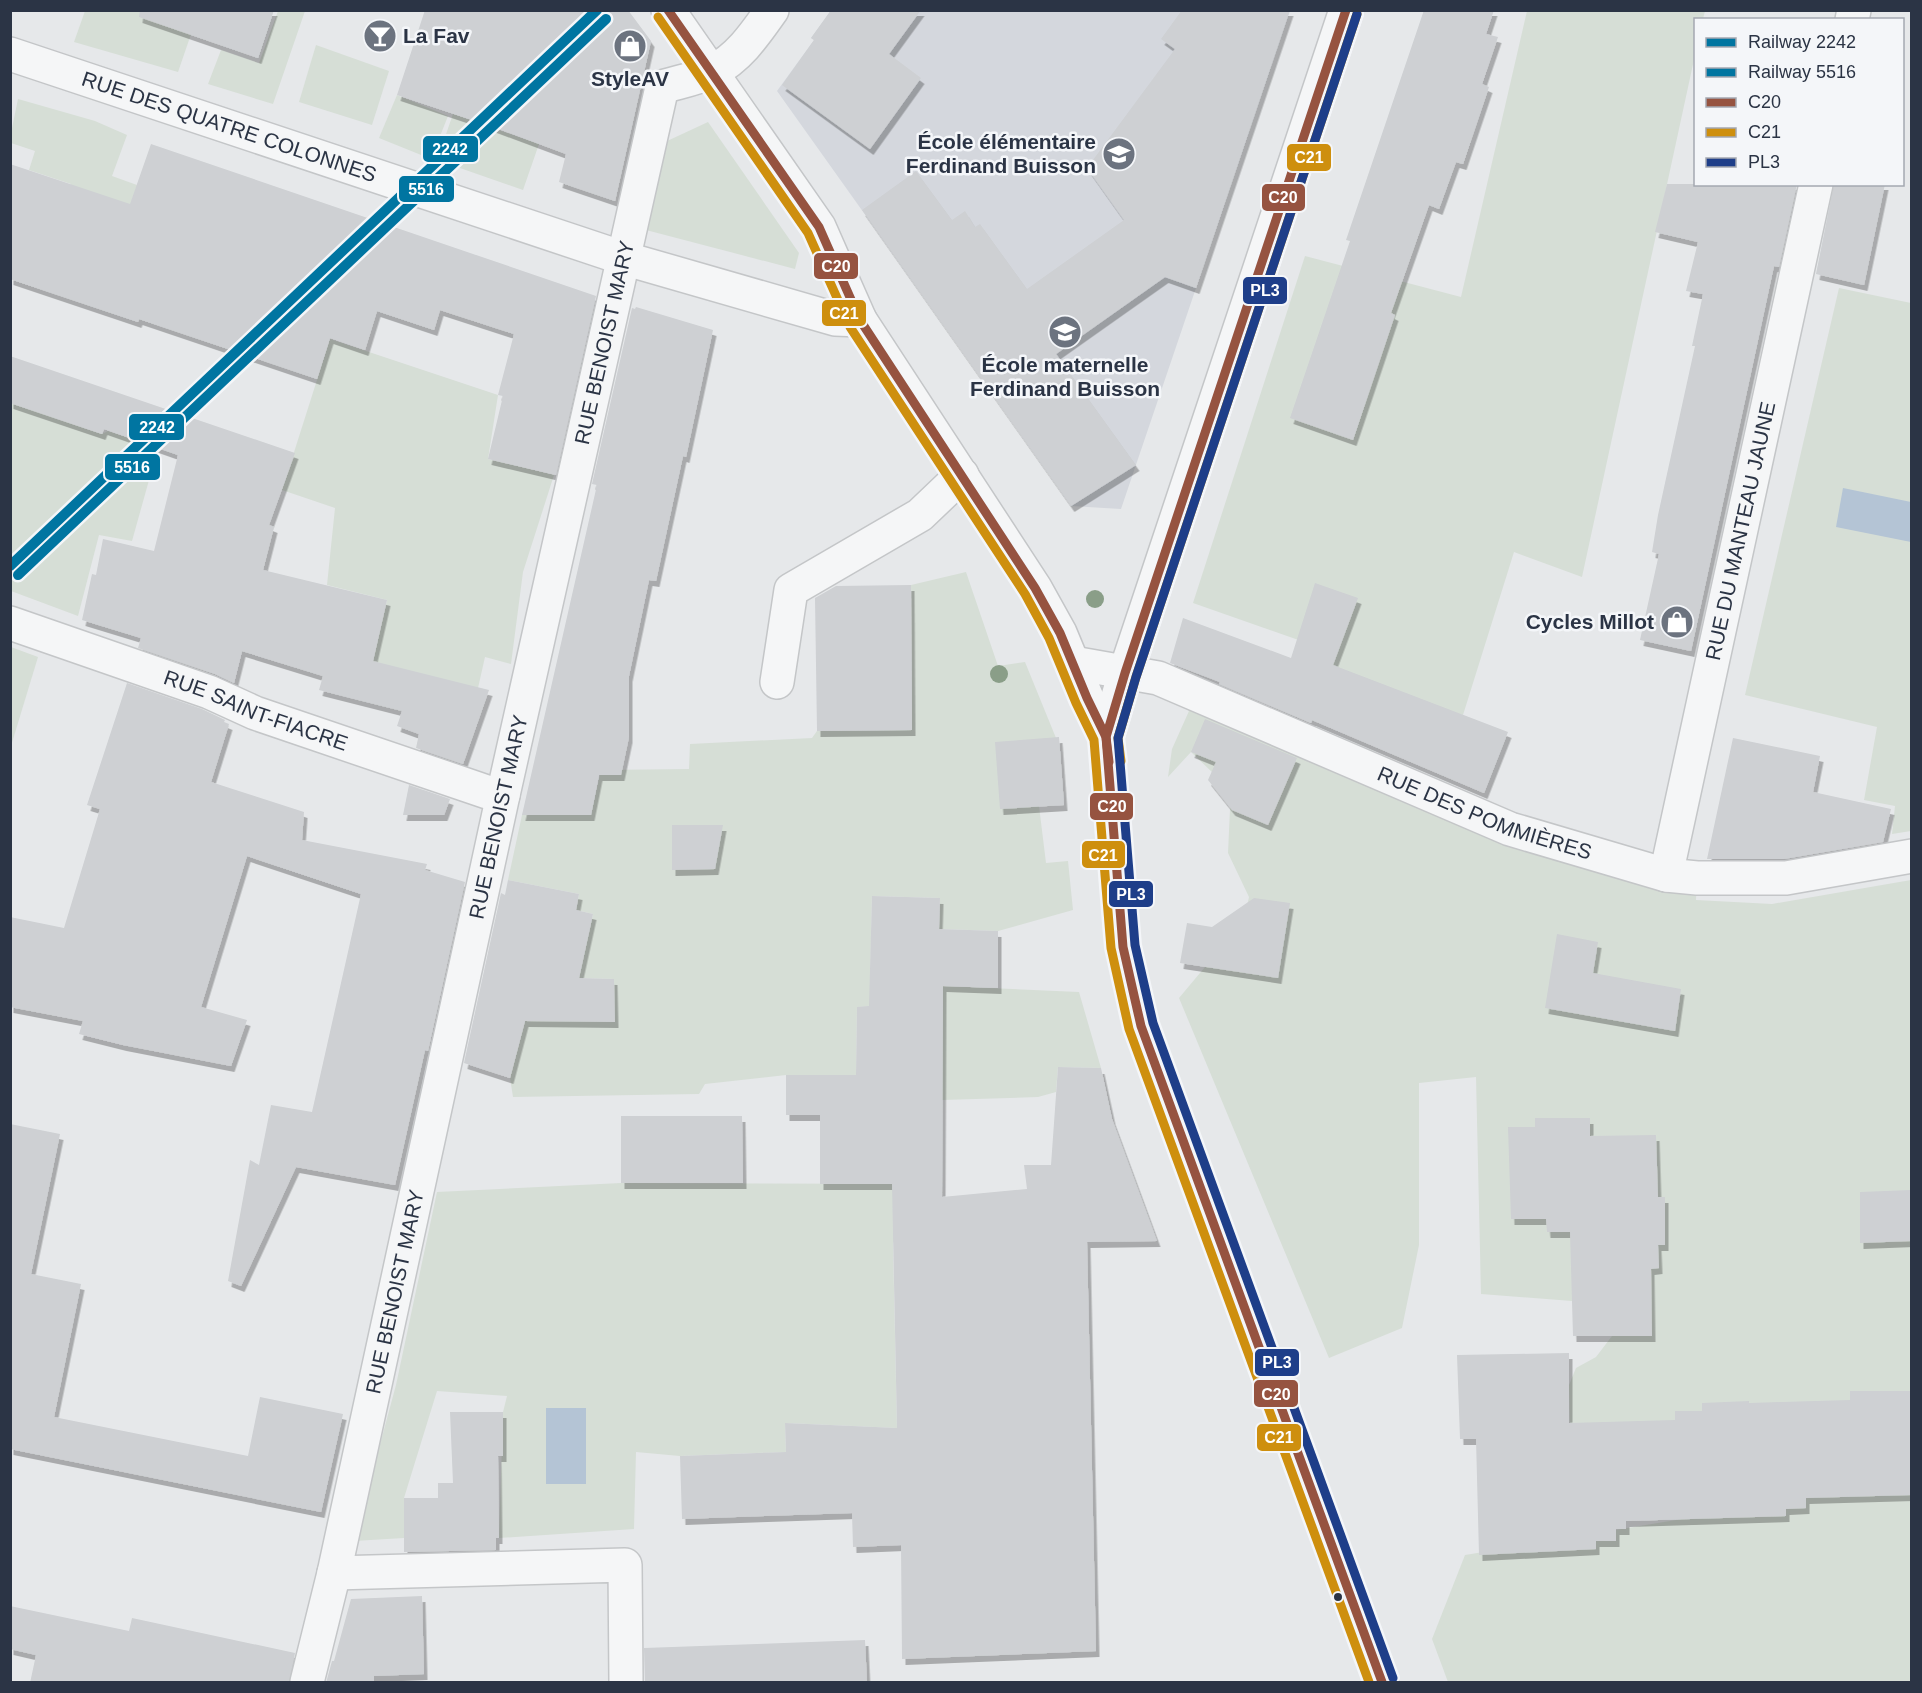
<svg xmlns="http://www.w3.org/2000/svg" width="1922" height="1693" font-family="Helvetica,sans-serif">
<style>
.built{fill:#d4d7dd}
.green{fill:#d6ded6}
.water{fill:#b4c4d5}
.building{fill:#ced0d3;filter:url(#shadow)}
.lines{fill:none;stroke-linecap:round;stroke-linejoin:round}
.minor-casing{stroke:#c4c6c8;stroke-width:36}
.minor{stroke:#f5f6f7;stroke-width:33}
.bus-1-casing{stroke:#f4f6f9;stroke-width:14}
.bus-2-casing{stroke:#f4f6f9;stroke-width:14}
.bus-3-casing{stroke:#f4f6f9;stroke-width:14}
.bus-1{stroke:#965340;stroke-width:9}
.bus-2{stroke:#ce8f0e;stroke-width:9}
.bus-3{stroke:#1e3e89;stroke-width:9}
.rail-1-casing{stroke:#f4f6f9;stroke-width:15}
.rail-2-casing{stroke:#f4f6f9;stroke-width:15}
.rail-1{stroke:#0075a1;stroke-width:10}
.rail-2{stroke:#0075a1;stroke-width:10}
.tree{fill:#8a9e88}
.bus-dot{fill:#2b3445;stroke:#f4f6f9;stroke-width:2}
.labels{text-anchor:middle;stroke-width:5;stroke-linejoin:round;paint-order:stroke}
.poi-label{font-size:21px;font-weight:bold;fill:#2b3445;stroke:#f4f6f9}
.street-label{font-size:21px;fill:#2b3445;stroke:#f4f6f9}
.line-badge{stroke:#f4f6f9;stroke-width:2}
.badge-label{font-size:16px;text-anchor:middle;font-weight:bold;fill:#fff}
</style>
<defs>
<filter id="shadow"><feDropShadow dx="3.5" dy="6" stdDeviation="0" flood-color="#0004"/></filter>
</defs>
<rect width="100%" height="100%" fill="#e6e8ea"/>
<polygon class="built" points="831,11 1290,11 1121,509 1071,506 985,383 777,91 814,40 811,38"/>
<g class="green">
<polygon points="85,11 199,11 178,72 74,42"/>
<polygon points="278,11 305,11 273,104 208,84 221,50 259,63"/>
<polygon points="1527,11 1705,11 1703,19 1696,20 1695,55 1582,577 1514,552 1463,715 1326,671 1307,643 1193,603 1305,256 1461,297"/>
<polygon points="316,45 389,71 372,125 299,102"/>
<polygon points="397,95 448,116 431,159 379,138"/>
<polygon points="18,99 95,121 127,135 112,176 137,185 110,265 55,229 71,184 29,170 35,151 11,143 11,133"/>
<polygon points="453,114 539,144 523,190 437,160"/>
<polygon points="708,122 799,253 795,269 646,230 665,142"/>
<polygon points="1839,288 1911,303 1911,831 1892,834 1895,806 1864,800 1877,727 1745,695"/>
<polygon points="330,339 498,395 488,459 554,475 523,572 511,664 485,657 478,688 402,711 364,701 387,600 327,585 335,508 282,490"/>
<polygon points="11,403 102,434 108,431 158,448 132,541 99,535 78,616 11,591"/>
<polygon points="966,572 998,666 1025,662 1056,738 1039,806 1046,863 1068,861 1073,910 998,931 939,929 940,898 872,896 870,983 890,988 889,1006 857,1007 856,1079 818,1075 786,1075 705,1084 699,1094 513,1097 510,1078 525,1021 614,979 579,978 593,914 576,910 579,894 508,880 522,815 591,815 601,770 689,769 690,744 812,738 817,731 912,730 911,585"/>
<polygon points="11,647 38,657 11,746 10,647"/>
<polygon points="1158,678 1510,829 1697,878 1696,900 1772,904 1911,880 1911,1450 1570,1428 1569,1385 1576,1368 1596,1357 1612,1336 1612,1301 1572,1301 1481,1294 1476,1077 1419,1083 1419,1245 1402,1328 1329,1358 1179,998 1205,967 1235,961 1249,897 1228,853 1230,809 1236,795 1191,752 1168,777 1172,749 1189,711"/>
<polygon points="943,986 1079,992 1101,1068 1058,1067 1056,1092 1038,1097 942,1100"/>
<polygon points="621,1183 942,1184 893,1243 897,1428 785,1423 786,1452 680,1456 636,1452 634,1529 499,1538 503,1412 507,1396 437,1391 404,1498 404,1538 354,1541 396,1385 437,1192"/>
<polygon points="1911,1481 1911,1682 1448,1682 1432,1639 1465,1555"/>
</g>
<g class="water">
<polygon points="1843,488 1911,502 1911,542 1836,527"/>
<rect x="546" y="1408" width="40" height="76"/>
</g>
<g class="building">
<polygon points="140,10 274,10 258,58 139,17"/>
<polygon points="425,10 628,10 651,41 615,201 559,182 566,154 496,128 397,95"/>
<polygon points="831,10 921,10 889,54 921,78 870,149 782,85 814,40 811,38"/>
<polygon points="1182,10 1290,10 1196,288 1165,277 1056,354 1136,465 1071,506 862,210 916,171 952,220 965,211 975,227 980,224 1027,289 1124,220 1087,168 1175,49 1161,39"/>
<polygon points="1424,10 1494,10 1486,34 1498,37 1482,84 1489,87 1463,164 1456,162 1439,209 1429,205 1391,313 1395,315 1353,440 1290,418 1350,241 1346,240"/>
<polygon points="151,144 596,296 556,475 488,459 503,396 498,395 514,334 440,310 434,330 377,311 365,350 330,338 317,379 139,319 138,322 10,279 10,164 130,204"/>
<polygon points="1667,184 1797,184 1779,267 1774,266 1691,651 1640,640 1659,554 1652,552 1658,515 1695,346 1692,346 1703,294 1686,291 1698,242 1655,232"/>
<polygon points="1834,184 1885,184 1864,285 1816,274"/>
<polygon points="636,307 713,330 686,457 683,456 656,581 649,580 629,676 629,737 621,775 599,775 591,815 522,815 597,485 592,484 632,308 635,309"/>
<polygon points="10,356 295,453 269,525 274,527 263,570 387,600 373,661 489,690 463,764 416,748 419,734 397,726 402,711 319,690 323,676 242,651 234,683 215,674 138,648 141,638 82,620 92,574 96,575 103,539 154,551 178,455 104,429 102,434 10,403"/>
<polygon points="1315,583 1358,598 1333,665 1508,732 1484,793 1312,720 1311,723 1219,684 1220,682 1170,663 1183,618 1291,658"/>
<polygon points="911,585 912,730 817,731 815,598 836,586"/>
<polygon points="127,683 202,709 225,720 224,722 229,724 211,782 304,812 302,840 427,864 425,870 465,882 428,1051 425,1050 395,1185 296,1167 241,1286 228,1281 250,1160 259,1165 271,1105 312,1112 361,894 247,856 201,1007 247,1020 231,1066 123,1045 79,1034 83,1021 10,1007 10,917 64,928 100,809 87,805"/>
<polygon points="1205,719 1297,758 1268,825 1232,810 1208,780 1216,762 1191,752"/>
<polygon points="1059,737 1064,805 1000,809 995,742"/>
<polygon points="1733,738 1820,756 1813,792 1891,809 1883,842 1784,859 1707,859"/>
<polygon points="409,785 450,799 444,815 403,815"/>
<polygon points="672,825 723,825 715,869 672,870"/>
<polygon points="508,880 579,894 576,910 593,914 579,978 614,979 615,1022 525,1021 510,1078 464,1063 501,893 505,895"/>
<polygon points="872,896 940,898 939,929 998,931 998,988 943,986 942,1197 1027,1189 1024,1165 1051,1165 1058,1067 1101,1068 1112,1119 1157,1241 1087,1242 1096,1651 902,1659 901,1545 853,1547 852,1513 682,1519 680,1456 786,1452 785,1423 897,1428 892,1184 820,1184 820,1115 786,1115 786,1075 856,1075 857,1007 869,1006"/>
<polygon points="1254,898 1290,903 1278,978 1180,963 1187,923 1212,927"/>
<polygon points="1557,934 1598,942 1593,973 1681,989 1675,1031 1545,1008"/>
<polygon points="621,1116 742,1116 743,1183 621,1183"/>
<polygon points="1535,1118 1590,1118 1590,1136 1656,1135 1658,1197 1665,1197 1665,1245 1658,1245 1659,1268 1651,1269 1652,1336 1573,1336 1570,1232 1547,1232 1546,1219 1511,1219 1508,1127 1535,1127"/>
<polygon points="10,1124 60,1134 31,1274 81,1284 54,1417 248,1456 260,1397 343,1414 321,1512 10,1449"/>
<polygon points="1911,1190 1911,1241 1860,1243 1860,1192"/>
<polygon points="1569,1353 1569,1423 1675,1420 1675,1411 1702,1411 1702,1403 1749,1401 1749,1403 1850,1400 1850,1391 1911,1391 1911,1495 1806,1498 1806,1508 1786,1509 1786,1516 1626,1521 1626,1529 1616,1529 1616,1541 1596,1541 1596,1549 1479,1555 1476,1439 1460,1439 1457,1355"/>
<polygon points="450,1412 503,1412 503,1456 498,1456 499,1538 496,1538 496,1550 404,1552 404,1498 438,1498 438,1483 453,1483"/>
<polygon points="422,1596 424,1674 374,1676 374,1683 326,1683 332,1661 334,1661 351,1599"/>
<polygon points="10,1606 129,1631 132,1618 295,1653 289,1683 30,1683 36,1655 10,1649"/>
<polygon points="865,1640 867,1683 645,1683 644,1648"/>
</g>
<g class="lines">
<g class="minor-casing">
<g id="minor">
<polyline points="668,10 819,227 860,320 1035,588 1060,633 1087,698 1106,737 1123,947 1141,1026 1382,1682"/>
<polyline points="1852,20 1854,10"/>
<path id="s1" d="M10 54 623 258 835 319 860 320"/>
<path id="s2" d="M10 623 209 692 255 713 487 792 503 795"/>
<path id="s3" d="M1073 663 1158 678 1510 829 1666 875 1697 878H1786L1912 856"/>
<polyline points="777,682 791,590 920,515 962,475"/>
<polyline points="1106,737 1125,673 1346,10"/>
<path id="s4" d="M1666 875 1816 184"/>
<polyline points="334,1573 625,1565 626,1682"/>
<path id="s5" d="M307 1682 334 1573 503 795 662 87C678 82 697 79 713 71 739 58 755 34 772 10"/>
</g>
</g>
<use href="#minor" class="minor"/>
<g class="bus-1-casing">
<g id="bus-1">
<polyline points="668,10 819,227 860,320 1035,588 1060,633 1087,698 1106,737 1123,947 1141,1026 1382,1682"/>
<polyline points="1109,762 1106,737 1125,673 1346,10"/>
</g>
</g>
<g class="bus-2-casing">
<g id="bus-2">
<polyline points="658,17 808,233 850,327 1025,594 1049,638 1076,703 1094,740 1111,948 1129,1029 1369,1682"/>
<polyline points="1121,761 1118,738 1136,677 1357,14"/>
</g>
</g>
<g class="bus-3-casing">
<polyline id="bus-3" points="1357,14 1136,677 1118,738 1135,945 1153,1023 1393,1678"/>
</g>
<use href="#bus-1" class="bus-1"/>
<use href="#bus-2" class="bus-2"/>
<use href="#bus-3" class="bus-3"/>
<g class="rail-1-casing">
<polyline id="rail-1" points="10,566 597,10"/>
</g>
<g class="rail-2-casing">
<polyline id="rail-2" points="18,575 606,19"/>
</g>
<use href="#rail-1" class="rail-1"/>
<use href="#rail-2" class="rail-2"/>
</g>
<g class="tree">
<circle cx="1095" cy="599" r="9"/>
<circle cx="999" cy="674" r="9"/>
</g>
<defs>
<g id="bar-disc" transform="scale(1.725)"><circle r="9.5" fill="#6c737f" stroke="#f4f6f9"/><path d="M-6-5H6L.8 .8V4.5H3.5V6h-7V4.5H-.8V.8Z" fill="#fff"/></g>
<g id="shop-disc" transform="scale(1.725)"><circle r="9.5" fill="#6c737f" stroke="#f4f6f9"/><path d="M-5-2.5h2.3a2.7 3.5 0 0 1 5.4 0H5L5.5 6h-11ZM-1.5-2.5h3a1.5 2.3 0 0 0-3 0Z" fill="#fff"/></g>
<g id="school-disc" transform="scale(1.725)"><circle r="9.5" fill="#6c737f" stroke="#f4f6f9"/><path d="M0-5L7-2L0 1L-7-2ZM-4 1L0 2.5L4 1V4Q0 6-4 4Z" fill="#fff"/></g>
</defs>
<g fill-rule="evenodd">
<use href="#bar-disc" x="380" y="36"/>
<use href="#shop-disc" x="630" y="46"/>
<use href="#school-disc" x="1119" y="154"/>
<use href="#school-disc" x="1065" y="332"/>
<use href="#shop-disc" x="1677" y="622"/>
</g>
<circle class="bus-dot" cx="1338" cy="1597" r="5"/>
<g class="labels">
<g class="poi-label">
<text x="403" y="43" text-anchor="start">La Fav</text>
<text x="630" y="86">StyleAV</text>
<text x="1096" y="149" text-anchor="end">École élémentaire<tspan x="1096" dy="24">Ferdinand Buisson</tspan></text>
<text x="1065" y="372">École maternelle<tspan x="1065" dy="24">Ferdinand Buisson</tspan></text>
<text x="1654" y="629" text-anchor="end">Cycles Millot</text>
</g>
<g class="street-label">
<text dy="7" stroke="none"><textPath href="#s1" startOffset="231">RUE DES QUATRE COLONNES</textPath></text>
<text dy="7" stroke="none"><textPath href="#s5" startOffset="1372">RUE BENOIST MARY</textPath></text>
<text dy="7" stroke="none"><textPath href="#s4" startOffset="352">RUE DU MANTEAU JAUNE</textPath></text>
<text dy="7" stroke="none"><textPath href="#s2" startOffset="261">RUE SAINT-FIACRE</textPath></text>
<text dy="7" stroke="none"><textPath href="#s3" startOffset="440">RUE DES POMMIÈRES</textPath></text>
<text dy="7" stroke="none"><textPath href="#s5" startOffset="886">RUE BENOIST MARY</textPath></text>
<text dy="7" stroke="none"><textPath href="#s5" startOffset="400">RUE BENOIST MARY</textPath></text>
</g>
</g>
<g class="line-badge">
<rect x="422" y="135" width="57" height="28" rx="6" fill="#0075a1"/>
<rect x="1286" y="143" width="46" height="29" rx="6" fill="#ce8f0e"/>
<rect x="398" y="175" width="57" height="28" rx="6" fill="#0075a1"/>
<rect x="1261" y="183" width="45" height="29" rx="6" fill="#965340"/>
<rect x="813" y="252" width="46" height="28" rx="6" fill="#965340"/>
<rect x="1242" y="276" width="46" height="29" rx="6" fill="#1e3e89"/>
<rect x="821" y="299" width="46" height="28" rx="6" fill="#ce8f0e"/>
<rect x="128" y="413" width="57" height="28" rx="6" fill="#0075a1"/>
<rect x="104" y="453" width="57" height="28" rx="6" fill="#0075a1"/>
<rect x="1089" y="792" width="45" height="29" rx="6" fill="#965340"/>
<rect x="1081" y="840" width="45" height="29" rx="6" fill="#ce8f0e"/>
<rect x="1108" y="880" width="46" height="28" rx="6" fill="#1e3e89"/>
<rect x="1254" y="1348" width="46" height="29" rx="6" fill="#1e3e89"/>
<rect x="1253" y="1379" width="46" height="29" rx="6" fill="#965340"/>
<rect x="1256" y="1423" width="46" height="29" rx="6" fill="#ce8f0e"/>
</g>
<g class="badge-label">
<text x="450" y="155">2242</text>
<text x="1309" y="163">C21</text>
<text x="426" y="195">5516</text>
<text x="1283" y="203">C20</text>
<text x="836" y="272">C20</text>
<text x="1265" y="296">PL3</text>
<text x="844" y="319">C21</text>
<text x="157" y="433">2242</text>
<text x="132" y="473">5516</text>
<text x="1112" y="812">C20</text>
<text x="1103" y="861">C21</text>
<text x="1131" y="900">PL3</text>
<text x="1277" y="1368">PL3</text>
<text x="1276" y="1400">C20</text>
<text x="1279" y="1443">C21</text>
</g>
<rect width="1922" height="1693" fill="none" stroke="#2b3445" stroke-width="24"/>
<rect x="1694" y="18" width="210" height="168" fill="#f4f6f9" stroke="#a4a8b1" stroke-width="1.5"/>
<rect x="1706" y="38" width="30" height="9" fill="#0075a1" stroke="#a4a8b1" stroke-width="1.5"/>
<text x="1748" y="48" font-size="18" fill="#2b3445">Railway 2242</text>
<rect x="1706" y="68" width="30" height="9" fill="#0075a1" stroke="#a4a8b1" stroke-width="1.5"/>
<text x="1748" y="78" font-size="18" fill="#2b3445">Railway 5516</text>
<rect x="1706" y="98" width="30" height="9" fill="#965340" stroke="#a4a8b1" stroke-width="1.5"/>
<text x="1748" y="108" font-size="18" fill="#2b3445">C20</text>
<rect x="1706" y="128" width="30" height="9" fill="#ce8f0e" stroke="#a4a8b1" stroke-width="1.5"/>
<text x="1748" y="138" font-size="18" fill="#2b3445">C21</text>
<rect x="1706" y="158" width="30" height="9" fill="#1e3e89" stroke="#a4a8b1" stroke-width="1.5"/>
<text x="1748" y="168" font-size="18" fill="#2b3445">PL3</text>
</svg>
